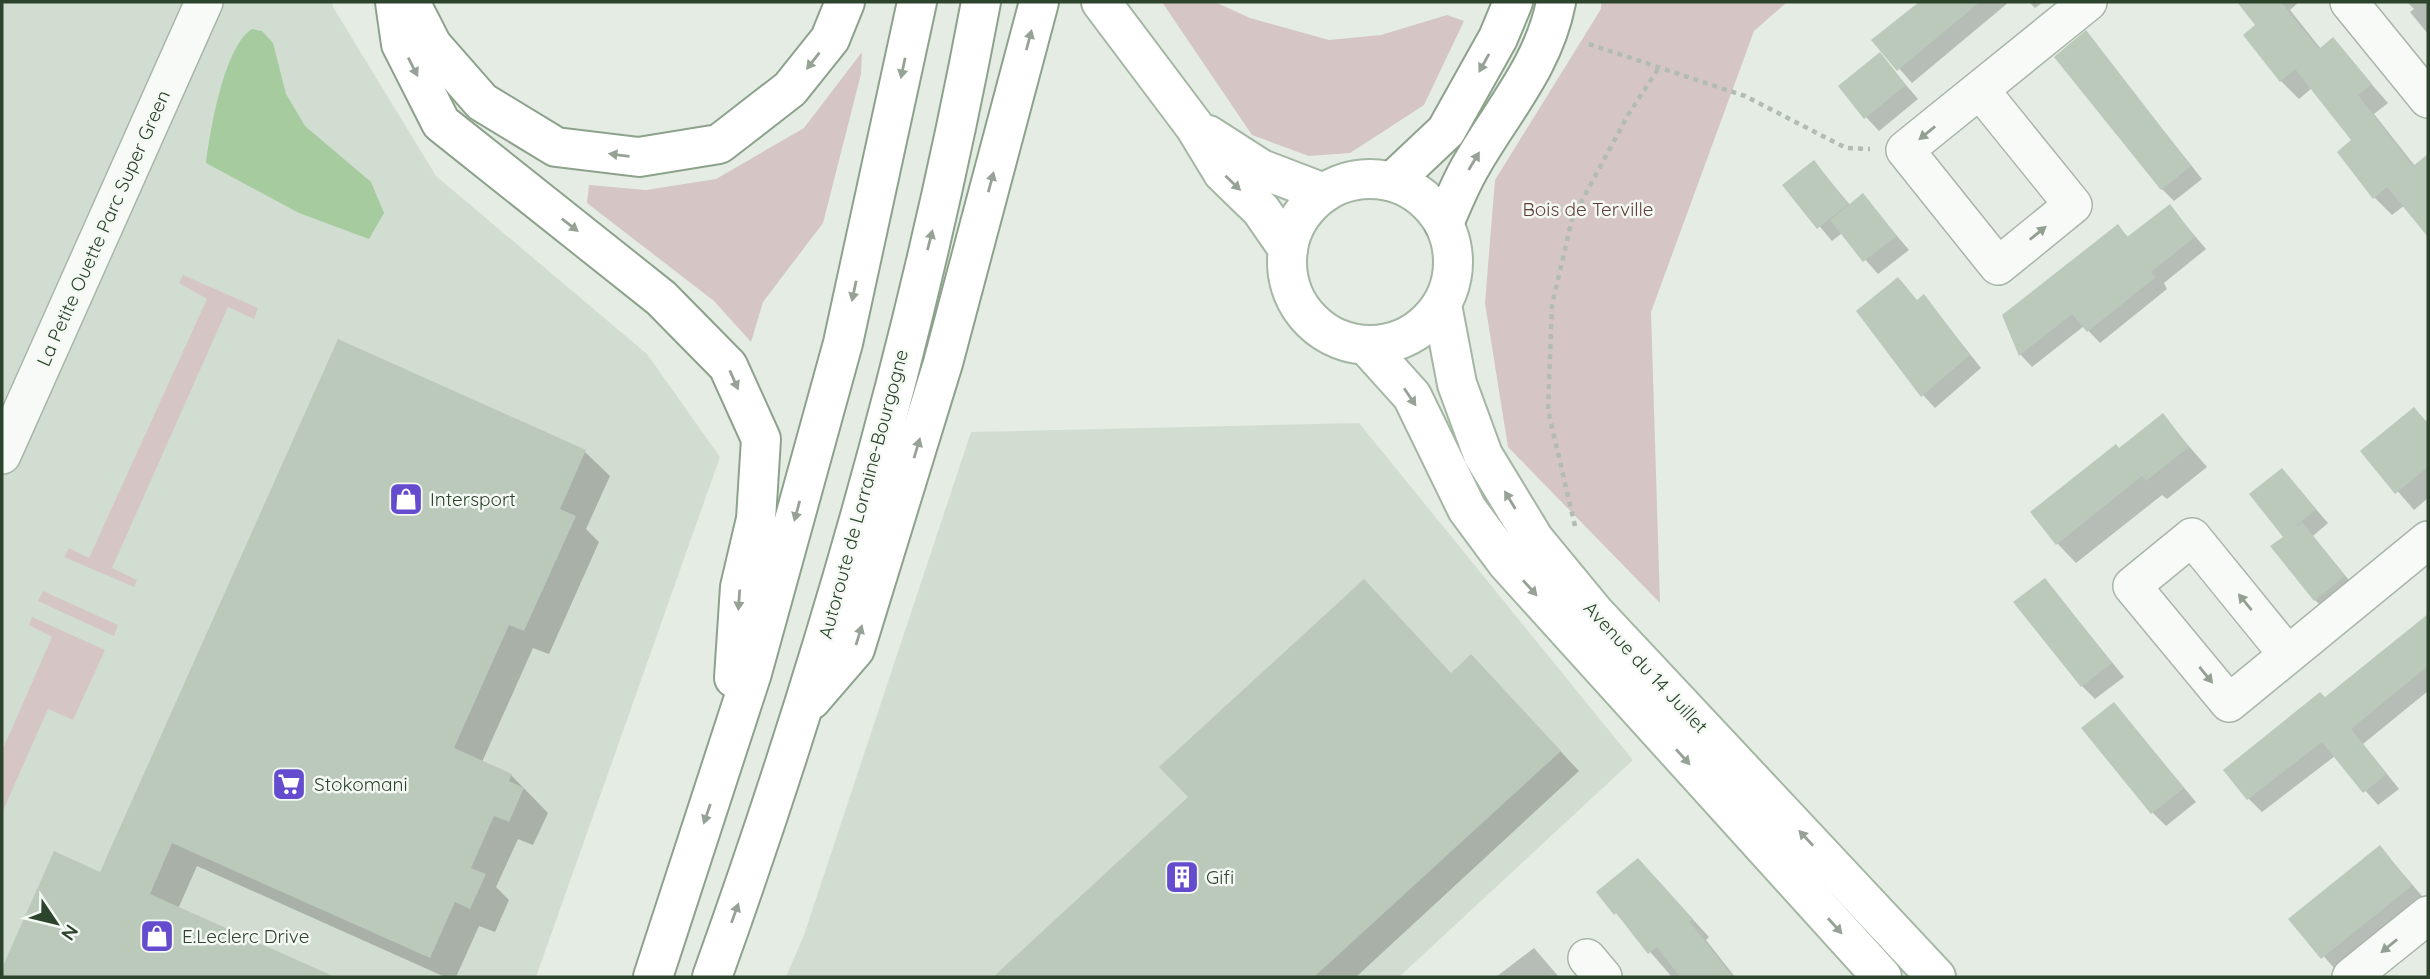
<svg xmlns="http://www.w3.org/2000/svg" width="2430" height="979" font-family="Quicksand,sans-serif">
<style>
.built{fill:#d2ddd2}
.green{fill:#d5c6c5}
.water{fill:#a5cb9f}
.shadow{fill:#0003}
.building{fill:#bbc9bb}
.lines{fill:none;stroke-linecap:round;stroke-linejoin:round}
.minor-casing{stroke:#a9b6a9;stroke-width:40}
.major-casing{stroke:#a4b7a3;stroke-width:42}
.highway-casing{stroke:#8ca28b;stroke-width:42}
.path{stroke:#b2bcb2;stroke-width:4.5;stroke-dasharray:5 5;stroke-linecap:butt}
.minor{stroke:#f7faf7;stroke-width:37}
.major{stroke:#fff;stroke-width:38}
.highway{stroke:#fff;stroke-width:38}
.oneway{fill:#96a295}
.oneway2{fill:#929f91}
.labels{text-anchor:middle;stroke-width:5;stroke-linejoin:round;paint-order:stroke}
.park-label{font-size:19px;fill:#603f39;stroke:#f4f9f4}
.street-label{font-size:19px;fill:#2c442b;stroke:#f4f9f4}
.poi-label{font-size:19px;fill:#2c442b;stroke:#f4f9f4;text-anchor:start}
</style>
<rect width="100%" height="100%" fill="#e4ece4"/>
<g class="built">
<polygon points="2,2 333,2 333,7 436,176 647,354 720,457 536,977 2,977"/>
<polygon points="1359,423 1633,760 1399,977 786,977 804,935 971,432"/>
</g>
<g class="green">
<polygon points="1162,2 1215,2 1250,18 1329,40 1381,35 1447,15 1464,21 1424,105 1350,153 1309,156 1252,135"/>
<polygon points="1601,2 1787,2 1754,31 1651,312 1660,603 1508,447 1485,303 1495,180 1601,9"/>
<polygon points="862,52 861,74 823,223 763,302 751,342 714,301 587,203 589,185 646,190 716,179 804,128"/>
<polygon points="183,275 258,308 254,319 228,307 112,568 137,580 134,587 64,557 69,548 89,558 207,299 179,283"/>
<polygon points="43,591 118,625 114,636 38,601"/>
<polygon points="32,617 105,650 73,720 48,709 2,813 2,751 52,637 29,625"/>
</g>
<path class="water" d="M252 29 262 31 273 43 286 94 305 126 371 182 384 213 369 239 299 213 206 163C210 132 224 46 252 29Z"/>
<g class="shadow">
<polygon points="1921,2 2009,2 1912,83 1874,40"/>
<polygon points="2029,2 2043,2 2035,8"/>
<polygon points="2239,2 2299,2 2290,10 2321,49 2333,40 2388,103 2374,114 2415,166 2428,158 2428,233 2405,205 2392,215 2374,197 2354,140 2312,88 2299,99 2281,81 2257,25"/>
<polygon points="2407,2 2428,2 2428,34 2410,12 2414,9"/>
<polygon points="2086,33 2202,179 2174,201 2162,189"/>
<polygon points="1880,55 1918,99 1879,131 1866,117"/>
<polygon points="1814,162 1850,205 1862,195 1909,250 1878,274 1842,233 1832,241 1785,185"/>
<polygon points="2170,207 2206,249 2164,283 2167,289 2100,343 2084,326 2032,367 2021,355 2004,315 2118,226 2129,238"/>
<polygon points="1924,296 1981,368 1935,408 1923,395 1918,301"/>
<polygon points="338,342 585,452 610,476 586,529 599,542 549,654 533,648 482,762 511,775 548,813 533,845 518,839 496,887 509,900 495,932 479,926 456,977 445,977 197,866 178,909 330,977 2,977 55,854 101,875"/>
<polygon points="2414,409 2428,423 2428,498 2414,510 2363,451"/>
<polygon points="2162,415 2207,467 2167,499 2162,495 2076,563 2057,543 2120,450"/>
<polygon points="2282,470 2328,523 2313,536 2357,590 2328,613 2315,600 2285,537"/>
<polygon points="2045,580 2124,677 2095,699 2082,686"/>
<polygon points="2428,618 2428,691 2363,744 2399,789 2378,805 2335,756 2262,812 2248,798 2325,699"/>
<polygon points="1490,676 1579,771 1356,977 996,977 1191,797"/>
<polygon points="2114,704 2196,802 2166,826 2153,813"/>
<polygon points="2380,847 2428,903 2342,977 2291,919"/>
<polygon points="1655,878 1709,937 1706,940 1735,977 1672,977 1598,892"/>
<polygon points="1534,948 1559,977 1496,977"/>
</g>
<g class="building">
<polygon points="1919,2 1980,2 1897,71 1871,40"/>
<polygon points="2237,2 2281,2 2319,49 2333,37 2372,84 2358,95 2413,166 2428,154 2428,237 2387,187 2373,199 2337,152 2351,140 2295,69 2280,82 2243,35 2255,25"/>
<polygon points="2086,30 2191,166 2161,190 2054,57"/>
<polygon points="1880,52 1906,85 1864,119 1838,86"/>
<polygon points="1814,160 1848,204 1817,229 1782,185"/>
<polygon points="1863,193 1897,236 1863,262 1830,220"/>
<polygon points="2170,204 2195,237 2151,272 2156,277 2087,332 2072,314 2019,356 2002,315 2118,224 2127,237"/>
<polygon points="1898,277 1917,300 1924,294 1970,355 1921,397 1856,311"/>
<polygon points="338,339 586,450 560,509 576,516 524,631 509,625 454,748 512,774 509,781 524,788 509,822 494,816 471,868 486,874 470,909 455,902 430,958 172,843 150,894 335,977 2,977 2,968 54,851 100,872"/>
<polygon points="2414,407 2428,424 2428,467 2395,494 2360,451"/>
<polygon points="2163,413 2189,447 2146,481 2142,476 2056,545 2030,512 2116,444 2119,448"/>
<polygon points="2282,468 2316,509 2290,531 2302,522 2345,576 2314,601 2270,546 2283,537 2249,494"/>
<polygon points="2045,578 2112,663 2081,687 2013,602"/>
<polygon points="1364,579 1451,673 1471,654 1561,751 1314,977 993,977 1188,797 1159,767"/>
<polygon points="2428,614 2428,666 2351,729 2387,774 2363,793 2322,742 2247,800 2223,770 2320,692 2325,697"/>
<polygon points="2114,702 2184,788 2151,814 2081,728"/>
<polygon points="2380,845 2412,886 2321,959 2288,919"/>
<polygon points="1638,858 1693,919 1690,922 1733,977 1680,977 1657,947 1648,954 1616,913 1614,915 1596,892"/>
</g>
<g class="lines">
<g class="minor-casing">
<g id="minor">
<polyline points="2349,2 2428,99"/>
<polyline points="1980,90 2073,205 1998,266 1905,150 2088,2"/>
<polyline points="2,455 204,2"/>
<polyline points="2288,655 2192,537 2132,586 2229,703 2428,540"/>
<polyline points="1587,958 1603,977"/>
<polyline points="2351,977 2428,915"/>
</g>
</g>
<g class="major-casing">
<g id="major">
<polyline points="1101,2 1195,127 1223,173 1261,210 1288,249"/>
<polyline points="1208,135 1261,169 1324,193"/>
<circle cx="1370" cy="262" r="83"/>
<polyline points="1442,305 1457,384 1483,455 1534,539 1595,613 1936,977"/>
<polyline points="1366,345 1412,396 1467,509 1507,563 1882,977"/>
</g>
</g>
<g class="highway-casing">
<g id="highway">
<polyline points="395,2 401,44 441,123 661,298 728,366 761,439 756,519 740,587 734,678"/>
<polyline points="410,2 432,45 482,102 556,147 639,157 719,144 790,89 830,39 845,2"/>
<polyline points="1393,181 1446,131 1498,38 1513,2"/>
<path d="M1444 223C1453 203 1461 182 1472 164 1503 110 1544 65 1556 2"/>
<polyline points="811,700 855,649 943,363 1039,2"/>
<polyline points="653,977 752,673 843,343 917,2"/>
<path d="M712 977C826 660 919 333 981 2"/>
</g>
</g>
<g class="path">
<polyline points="1589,44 1745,96 1846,148 1870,149"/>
<polyline points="1575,526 1548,410 1552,305 1572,219 1628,115 1660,66"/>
</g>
<use href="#minor" class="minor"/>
<use href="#major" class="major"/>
<use href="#highway" class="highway"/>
</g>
<defs><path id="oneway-solid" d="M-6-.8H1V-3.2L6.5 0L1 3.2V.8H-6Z" transform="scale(1.75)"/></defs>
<g class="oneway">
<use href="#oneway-solid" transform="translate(1029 40) rotate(-75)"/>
<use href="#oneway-solid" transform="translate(813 61) rotate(128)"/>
<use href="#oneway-solid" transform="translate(1484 63) rotate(119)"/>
<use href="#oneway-solid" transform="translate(413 67) rotate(63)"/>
<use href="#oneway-solid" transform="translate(903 68) rotate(102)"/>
<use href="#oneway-solid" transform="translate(619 155) rotate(-173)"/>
<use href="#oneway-solid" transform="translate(1474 161) rotate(-59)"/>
<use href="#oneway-solid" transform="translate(991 182) rotate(-75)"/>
<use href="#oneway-solid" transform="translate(1233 183) rotate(44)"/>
<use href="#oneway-solid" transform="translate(570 225) rotate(38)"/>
<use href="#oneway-solid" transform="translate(930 240) rotate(-76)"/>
<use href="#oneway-solid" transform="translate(854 291) rotate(102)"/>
<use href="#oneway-solid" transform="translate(734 380) rotate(66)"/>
<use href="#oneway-solid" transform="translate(1410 397) rotate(56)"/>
<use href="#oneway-solid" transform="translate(917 448) rotate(-73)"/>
<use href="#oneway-solid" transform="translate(1510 500) rotate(-121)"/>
<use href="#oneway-solid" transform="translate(797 511) rotate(105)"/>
<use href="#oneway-solid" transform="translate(1530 588) rotate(48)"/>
<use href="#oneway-solid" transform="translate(739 600) rotate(94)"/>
<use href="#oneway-solid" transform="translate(859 635) rotate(-73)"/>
<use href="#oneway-solid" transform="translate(1683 757) rotate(48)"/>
<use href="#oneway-solid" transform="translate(707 814) rotate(109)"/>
<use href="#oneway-solid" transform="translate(1806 838) rotate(-133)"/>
<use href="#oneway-solid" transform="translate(735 913) rotate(-70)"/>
<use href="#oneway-solid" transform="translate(1835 926) rotate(48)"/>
</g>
<g class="oneway2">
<use href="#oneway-solid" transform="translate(1927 133) rotate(141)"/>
<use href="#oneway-solid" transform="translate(2038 233) rotate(-39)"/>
<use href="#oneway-solid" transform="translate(2245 602) rotate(-129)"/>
<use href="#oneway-solid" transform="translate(2206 675) rotate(51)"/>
<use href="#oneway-solid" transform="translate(2389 946) rotate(141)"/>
</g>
<defs>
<g id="shop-square" transform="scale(1.75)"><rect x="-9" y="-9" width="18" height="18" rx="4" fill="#654bce" stroke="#f4f9f4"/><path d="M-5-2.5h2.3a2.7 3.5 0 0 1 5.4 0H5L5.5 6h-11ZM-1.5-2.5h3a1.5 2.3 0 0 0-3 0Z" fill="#fff"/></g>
<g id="supermarket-square" transform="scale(1.75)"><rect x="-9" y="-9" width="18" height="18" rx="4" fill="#654bce" stroke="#f4f9f4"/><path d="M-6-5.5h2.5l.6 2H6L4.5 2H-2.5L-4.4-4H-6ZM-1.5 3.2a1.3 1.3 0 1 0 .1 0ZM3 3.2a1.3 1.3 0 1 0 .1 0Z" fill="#fff"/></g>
<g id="building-square" transform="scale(1.75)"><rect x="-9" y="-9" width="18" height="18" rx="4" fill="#654bce" stroke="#f4f9f4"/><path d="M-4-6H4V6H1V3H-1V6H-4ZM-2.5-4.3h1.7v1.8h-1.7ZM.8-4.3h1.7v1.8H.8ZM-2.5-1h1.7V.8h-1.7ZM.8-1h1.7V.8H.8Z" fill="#fff"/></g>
</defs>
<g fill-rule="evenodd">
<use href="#shop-square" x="406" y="499"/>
<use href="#supermarket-square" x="289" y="784"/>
<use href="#building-square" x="1182" y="877"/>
<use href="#shop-square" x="157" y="936"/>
</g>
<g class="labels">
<g class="park-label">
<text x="1588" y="216">Bois de Terville</text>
</g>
<g class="street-label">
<text transform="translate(103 228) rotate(-66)" y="7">La Petite Ouette Parc Super Green</text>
<text transform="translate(863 494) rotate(-75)" y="7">Autoroute de Lorraine-Bourgogne</text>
<text transform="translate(1646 667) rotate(47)" y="7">Avenue du 14 Juillet</text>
</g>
<g class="poi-label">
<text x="430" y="506">Intersport</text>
<text x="314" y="791">Stokomani</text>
<text x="1206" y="884">Gifi</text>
<text x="182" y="943">E.Leclerc Drive</text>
</g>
</g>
<rect width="2430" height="979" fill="none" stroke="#2c442b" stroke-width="7"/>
<g transform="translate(56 923) rotate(125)" stroke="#f4f9f4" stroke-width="5" paint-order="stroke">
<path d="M0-5L12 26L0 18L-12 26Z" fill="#2c442b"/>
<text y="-10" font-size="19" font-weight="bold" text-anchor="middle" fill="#2c442b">N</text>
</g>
</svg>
